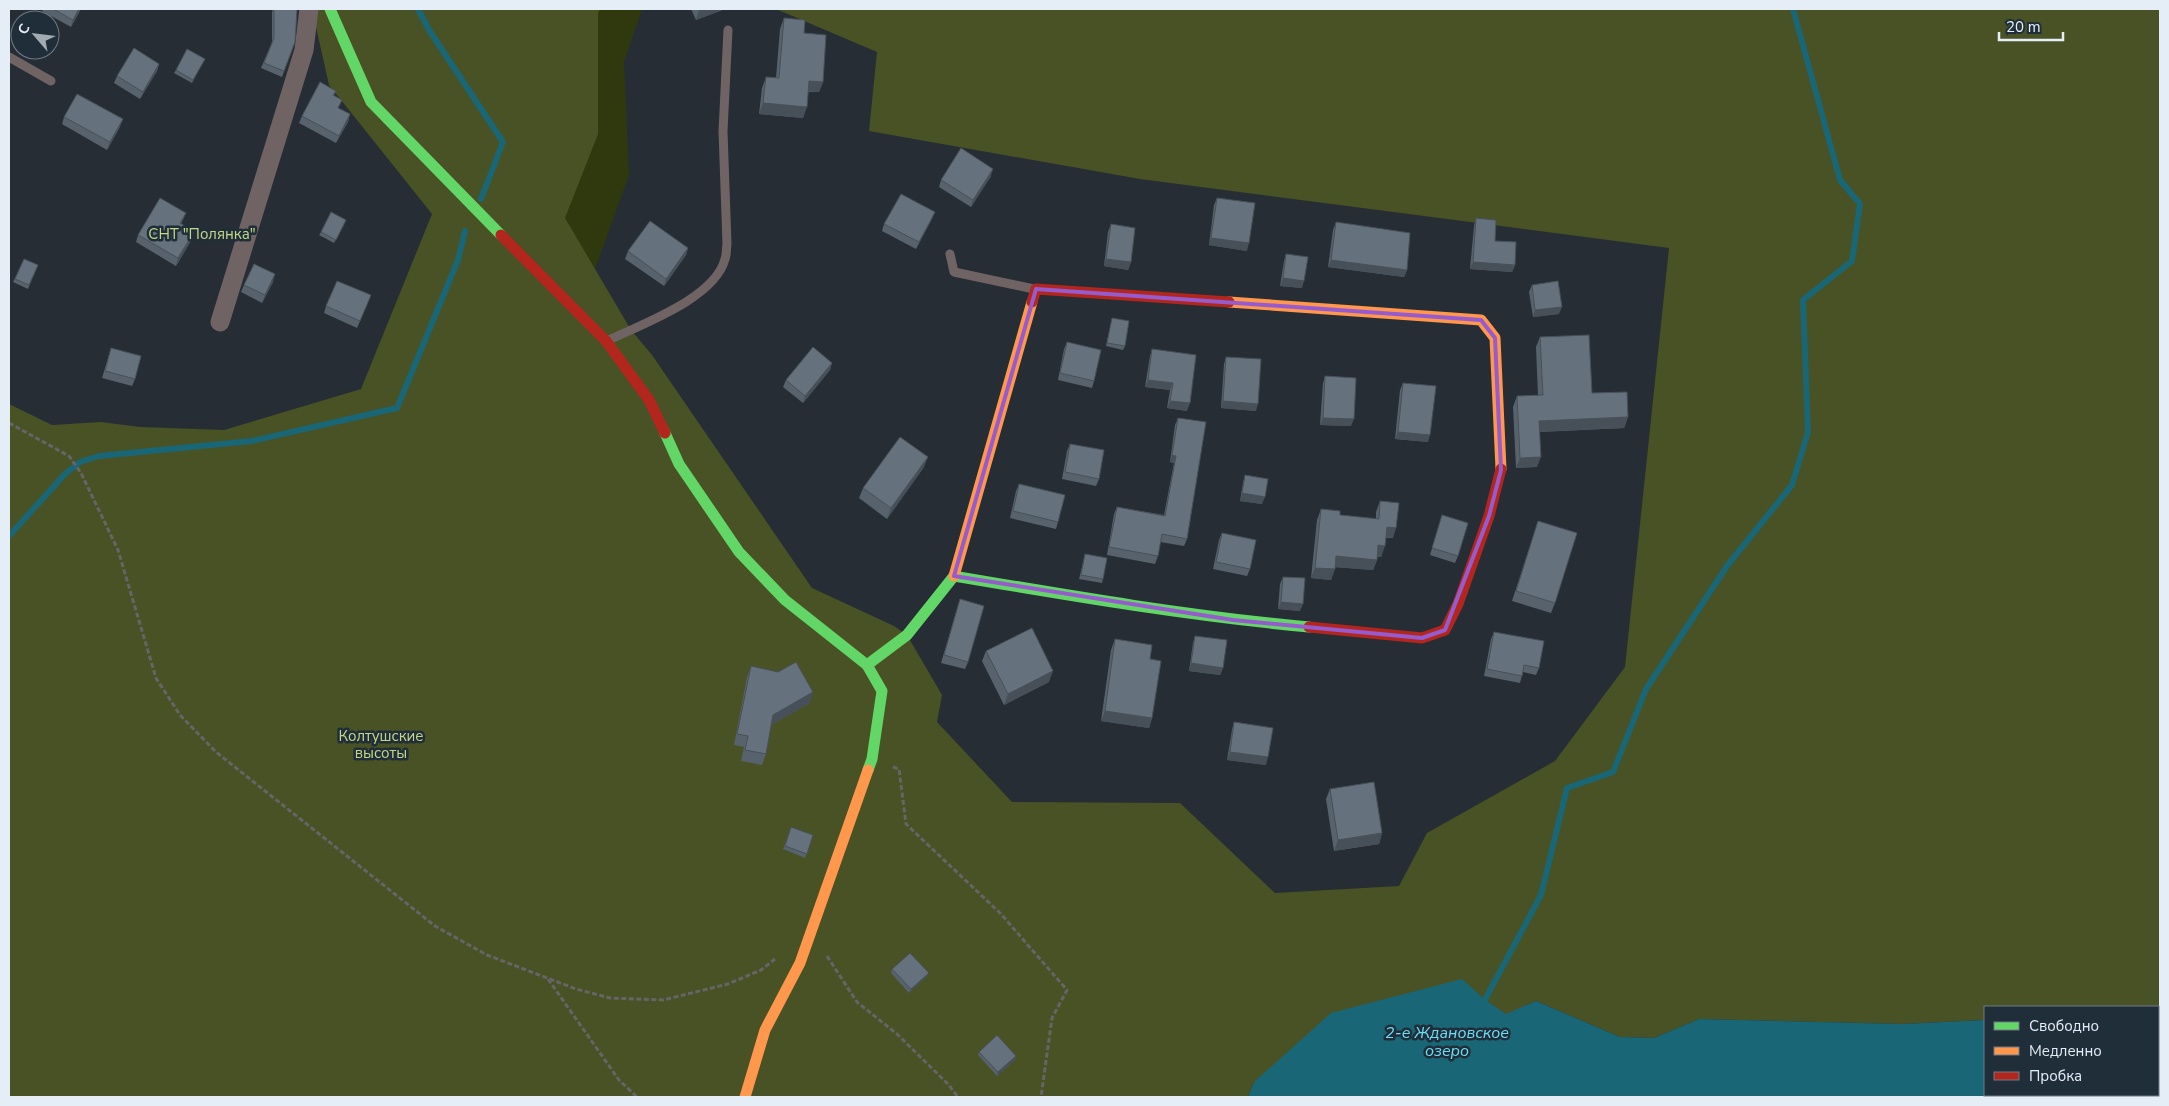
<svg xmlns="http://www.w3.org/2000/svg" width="2169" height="1106" font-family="'Nunito Sans',sans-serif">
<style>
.green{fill:#30390e}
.forest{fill:#485224}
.water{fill:#196776}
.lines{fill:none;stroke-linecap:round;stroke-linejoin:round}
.stream{stroke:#196776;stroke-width:6}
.path{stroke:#676466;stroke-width:3;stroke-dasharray:5 2.5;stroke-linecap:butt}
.lane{stroke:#706364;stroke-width:9}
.street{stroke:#706364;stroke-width:19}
.fast{stroke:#63d668;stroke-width:11}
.slow{stroke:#ff974d;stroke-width:11}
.jam{stroke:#b3261e;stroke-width:11}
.wall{fill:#57626c}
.shaded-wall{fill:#475058}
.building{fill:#65727d;stroke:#475058}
.marked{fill:none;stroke:#965ccd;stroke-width:4;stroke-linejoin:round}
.labels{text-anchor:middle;stroke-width:5;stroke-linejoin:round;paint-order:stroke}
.park-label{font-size:15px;fill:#c5d885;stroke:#202e3a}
.water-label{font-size:16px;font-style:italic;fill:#6cdff6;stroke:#202e3a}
</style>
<rect width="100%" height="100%" fill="#262d34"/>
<polygon class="green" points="364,9 642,9 624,62 629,175 586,294"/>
<polygon class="forest" points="312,9 600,9 598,13 598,134 565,218 631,330 652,355 812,588 894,626 907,635 942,695 937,722 1012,802 1180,803 1275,893 1399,886 1427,833 1555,761 1625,667 1669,248 1140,179 869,131 877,52 776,9 2160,9 2160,1097 2135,1097 2132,1095 2158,1095 2158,1007 1985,1007 1985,1020 1903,1024 1699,1019 1654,1038 1620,1037 1536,1001 1506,1015 1484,999 1254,1082 1248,1097 9,1097 9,404 52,425 101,422 140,427 224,430 361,389 432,214 329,85"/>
<polygon class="water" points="1462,979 1484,999 1506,1014 1536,1001 1620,1037 1654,1038 1699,1019 1903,1024 1985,1020 1985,1095 2132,1095 2135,1097 1248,1097 1254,1082 1331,1013"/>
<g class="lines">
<g class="stream">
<polyline points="418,9 429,30 503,142 481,199"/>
<polyline points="9,536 65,474 80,462 99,456 252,441 397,408 458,260 465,231"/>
<polyline points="1481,1007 1541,895 1567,788 1613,772 1646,689 1727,566 1792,485 1808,432 1803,300 1852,261 1860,204 1840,180 1793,9"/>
</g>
<g class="path">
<polyline points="9,423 69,456 81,473 118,550 156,678 180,715 216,752 435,926 487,955 576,989 610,998 663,1000 728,984 761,970 775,959"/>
<polyline points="893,767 899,769 906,824 1000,913 1067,990 1052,1018 1041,1097"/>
<polyline points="827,956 857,1002 897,1034 948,1084 958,1097"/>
<polyline points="548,979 619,1080 637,1097"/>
</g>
<g class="lane">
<polyline points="9,57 51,81"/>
<polyline points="950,254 954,272 1034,289"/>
<path d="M609 340C642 324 715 298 725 259 727 254 726 249 727 244L723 131 728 30"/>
</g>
<polyline class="street" points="220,322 304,50 309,9"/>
<g class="fast">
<polyline points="330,9 371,102 501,235"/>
<polyline points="665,433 679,464 739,552 785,600 867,665 882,691 872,759 868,770"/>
<path d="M867 665 907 635 954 576C1072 596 1189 616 1309 627"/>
</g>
<g class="slow">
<polyline points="1229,302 1481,320 1495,338 1501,469"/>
<polyline points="954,576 1032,302"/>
<polyline points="745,1097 765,1030 800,963 868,770"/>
</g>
<g class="jam">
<polyline points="501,235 606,341 649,400 665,433"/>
<polyline points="1032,302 1036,289 1229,302"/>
<polyline points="1309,627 1422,638 1445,630 1458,604 1489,516 1501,469"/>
</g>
</g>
<g class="wall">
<polygon points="43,9 81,9 71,27 42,11"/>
<polygon points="273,9 297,9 295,42 282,77 261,68 272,42 272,12"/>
<polygon points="691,9 725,9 696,20"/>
<polygon points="784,18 804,33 823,82 819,92 808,92 803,118 759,114 762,88 766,77 776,78 780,29"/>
<polygon points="205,59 192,83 174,73 176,70"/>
<polygon points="159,64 157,71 140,99 114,83 117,76"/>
<polygon points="336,91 334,96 339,108 350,114 348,122 336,143 299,123 302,116"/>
<polygon points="64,117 120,127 107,150 62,124"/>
<polygon points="991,176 971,207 939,187 941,180"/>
<polygon points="1217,198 1247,251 1209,245 1214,205"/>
<polygon points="186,213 181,224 192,239 176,266 136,242 138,235"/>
<polygon points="1476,218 1515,265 1512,272 1470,269 1474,226"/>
<polygon points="932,219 916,249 882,231 884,224"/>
<polygon points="1336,222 1407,270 1404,277 1328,267 1333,230"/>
<polygon points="345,223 334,243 319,235 321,232"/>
<polygon points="1111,224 1131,262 1128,270 1104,266 1108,232"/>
<polygon points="688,248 686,255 664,286 625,259 628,251"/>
<polygon points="1286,254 1302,288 1280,286 1284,261"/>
<polygon points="24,259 38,265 28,289 13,282"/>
<polygon points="273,282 262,303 241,292 244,285"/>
<polygon points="1532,285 1559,314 1533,317 1529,292"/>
<polygon points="368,303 357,328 324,313 326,306"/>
<polygon points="1112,318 1125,346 1123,350 1106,346"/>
<polygon points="1540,337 1592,393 1628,417 1624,428 1540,432 1537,467 1516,468 1513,407 1517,396 1538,396 1536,347"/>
<polygon points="1067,342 1094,381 1092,388 1058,380 1064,349"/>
<polygon points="111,348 135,379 132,386 102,378"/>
<polygon points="1152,349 1187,411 1167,408 1170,390 1145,387 1150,356"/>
<polygon points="1226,357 1256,411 1221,408 1224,364"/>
<polygon points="832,363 830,370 803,403 783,387 786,380"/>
<polygon points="1325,376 1351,426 1320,425 1323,383"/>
<polygon points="1403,383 1428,442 1395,439 1400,390"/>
<polygon points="1178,418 1187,539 1184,546 1160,542 1158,556 1155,564 1107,555 1114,514 1117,507 1164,515 1174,463 1170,462 1175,425"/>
<polygon points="1070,444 1099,479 1096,486 1062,479 1067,451"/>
<polygon points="924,467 887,519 859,498 863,488"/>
<polygon points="1245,475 1262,504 1240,501 1243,483"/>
<polygon points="1019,484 1058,522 1056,529 1010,518 1016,491"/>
<polygon points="1380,501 1393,538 1386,538 1381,557 1377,556 1377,560 1373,570 1335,567 1331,580 1311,578 1317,520 1321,509 1340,515 1376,519 1376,512"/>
<polygon points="1442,515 1458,556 1455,563 1430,555"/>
<polygon points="1538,521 1555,603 1551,613 1512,601"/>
<polygon points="1222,533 1250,569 1247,576 1213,569 1219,540"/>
<polygon points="1085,554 1103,579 1102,583 1079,579"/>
<polygon points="1283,577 1300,611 1278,609 1280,584"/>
<polygon points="960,599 968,662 965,669 941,663"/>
<polygon points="1494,632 1539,668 1536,675 1523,672 1520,683 1484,676 1491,639"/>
<polygon points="1195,636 1223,668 1220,675 1189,671 1193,643"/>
<polygon points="1115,639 1150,659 1152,718 1149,728 1101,721 1111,650"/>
<polygon points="986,651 1049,682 1004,705 982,661"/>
<polygon points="751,666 810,703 771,725 766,754 762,765 741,761 744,747 734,745 747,677"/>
<polygon points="1234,722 1266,765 1227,760 1232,730"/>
<polygon points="1330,789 1382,833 1379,844 1334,851 1326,799"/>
<polygon points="791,827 813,835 805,858 783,849"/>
<polygon points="892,969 927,976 909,993 891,973"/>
<polygon points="979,1052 1016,1056 1015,1060 997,1076 978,1055"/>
</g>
<g class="shaded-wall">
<polygon points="79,9 81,9 71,27 73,20"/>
<polygon points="702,9 725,9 696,20 699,10"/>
<polygon points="159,64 157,71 140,99 143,92"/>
<polygon points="809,81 823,82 819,92 805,91"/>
<polygon points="763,103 807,107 803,118 759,114"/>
<polygon points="350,114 348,122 336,143 339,136"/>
<polygon points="123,119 120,127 107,150 110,142"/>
<polygon points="993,169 991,176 971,207 973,200"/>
<polygon points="935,212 932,219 916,249 919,242"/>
<polygon points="194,232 192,239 176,266 178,258"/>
<polygon points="1211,238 1249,243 1247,251 1209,245"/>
<polygon points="688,248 686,255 664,286 666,279"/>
<polygon points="1106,259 1131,262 1128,270 1104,266"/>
<polygon points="1331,260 1407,270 1404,277 1328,267"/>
<polygon points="1473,262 1515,265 1512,272 1470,269"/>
<polygon points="275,274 273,282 262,303 265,295"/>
<polygon points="1283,278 1304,281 1302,288 1280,286"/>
<polygon points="1562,307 1559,314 1533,317 1535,310"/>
<polygon points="832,363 830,370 803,403 805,396"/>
<polygon points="1148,380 1173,383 1170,390 1145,387"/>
<polygon points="1170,401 1190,403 1187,411 1167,408"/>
<polygon points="1223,401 1258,404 1256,411 1221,408"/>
<polygon points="1628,417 1624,428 1535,432 1539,421"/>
<polygon points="1323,418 1354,419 1351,426 1320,425"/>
<polygon points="1398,432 1430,435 1428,442 1395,439"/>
<polygon points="1172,455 1176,456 1174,463 1170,462"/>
<polygon points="928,457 924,467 887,519 891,508"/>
<polygon points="1541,457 1537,467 1516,468 1520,458"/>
<polygon points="1242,493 1265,497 1262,504 1240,501"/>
<polygon points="1387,527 1396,528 1393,538 1383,537"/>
<polygon points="1378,545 1385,546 1381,557 1374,556"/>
<polygon points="1336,556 1377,560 1373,570 1332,567"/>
<polygon points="1315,568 1335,569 1331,580 1311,578"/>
<polygon points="1281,602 1303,604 1300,611 1278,609"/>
<polygon points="1191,663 1223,668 1220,675 1189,671"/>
<polygon points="1053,671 1049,682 1004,705 1008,694"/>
<polygon points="813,692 810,703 769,726 773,715"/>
<polygon points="1105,711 1152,718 1149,728 1101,721"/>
<polygon points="1230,752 1268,757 1266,765 1227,760"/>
<polygon points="1382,833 1379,844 1334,851 1338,840"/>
<polygon points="929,973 927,976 909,993 911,989"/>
<polygon points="1016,1056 1015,1060 997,1076 998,1072"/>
</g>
<g class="building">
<polygon points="53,9 79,9 73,20"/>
<polygon points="274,9 297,9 295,42 284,71 264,63 274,38"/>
<polygon points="784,18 805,20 804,33 826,35 823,82 809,81 807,107 763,103 766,77 779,78"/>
<polygon points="134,48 159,64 143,92 117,76"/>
<polygon points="187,49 205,59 193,80 176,70"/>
<polygon points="320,82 336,91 333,95 342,100 338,108 350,114 339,136 302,116"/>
<polygon points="77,94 123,119 110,142 64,117"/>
<polygon points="961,148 993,169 973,200 941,180"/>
<polygon points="901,194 935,212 919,242 884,224"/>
<polygon points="160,198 186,213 180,223 194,232 178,258 138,235"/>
<polygon points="1217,198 1255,203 1249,243 1211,238"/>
<polygon points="331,212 346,220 336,240 321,232"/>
<polygon points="1476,218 1496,220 1495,241 1516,242 1515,265 1473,262"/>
<polygon points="650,221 688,248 666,279 628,251"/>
<polygon points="1336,222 1410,233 1407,270 1331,260"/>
<polygon points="1111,224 1135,228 1131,262 1106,259"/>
<polygon points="1286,254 1308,257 1304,281 1283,278"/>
<polygon points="24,259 38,265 29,285 15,279"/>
<polygon points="254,264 275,274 265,295 244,285"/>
<polygon points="337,281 371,295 360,321 326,306"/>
<polygon points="1558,281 1562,307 1535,310 1532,285"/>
<polygon points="1112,318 1129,321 1125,346 1107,343"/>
<polygon points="1589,335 1592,393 1627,392 1628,417 1539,421 1541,457 1520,458 1517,396 1543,395 1540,337"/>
<polygon points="1067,342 1101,350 1094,381 1060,373"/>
<polygon points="813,347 832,363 805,396 786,380"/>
<polygon points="111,348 141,356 135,379 105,371"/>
<polygon points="1152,349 1196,355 1190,403 1170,401 1173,383 1148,380"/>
<polygon points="1226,357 1261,359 1258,404 1223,401"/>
<polygon points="1325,376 1356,378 1354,419 1323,418"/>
<polygon points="1403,383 1436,386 1430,435 1398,432"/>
<polygon points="1178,418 1206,422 1187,539 1162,534 1158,556 1109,547 1117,507 1165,516 1176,456 1172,455"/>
<polygon points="900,437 928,457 891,508 863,488"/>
<polygon points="1070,444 1104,450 1099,479 1065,472"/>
<polygon points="1245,475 1268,479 1265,497 1242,493"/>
<polygon points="1019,484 1065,495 1058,522 1013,511"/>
<polygon points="1380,501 1399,503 1396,528 1387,527 1385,546 1378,545 1377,560 1336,556 1335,569 1315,568 1321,509 1340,511 1340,515 1379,519"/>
<polygon points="1442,515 1468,523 1458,556 1432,548"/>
<polygon points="1538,521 1577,533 1555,603 1516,591"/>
<polygon points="1222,533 1256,540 1250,569 1216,562"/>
<polygon points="1085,554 1107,558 1103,579 1081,575"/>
<polygon points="1283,577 1305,578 1303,604 1281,602"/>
<polygon points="960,599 984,606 968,662 944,655"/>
<polygon points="1032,628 1053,671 1008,694 986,651"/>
<polygon points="1494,632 1544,641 1539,668 1524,665 1522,676 1487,669"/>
<polygon points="1195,636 1227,640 1223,668 1191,663"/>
<polygon points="1115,639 1152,645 1150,659 1161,661 1152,718 1105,711"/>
<polygon points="796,662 813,692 773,715 766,754 745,750 748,736 737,734 751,666 778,672"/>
<polygon points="1234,722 1273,728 1268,757 1230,752"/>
<polygon points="1374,782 1382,833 1338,840 1330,789"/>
<polygon points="791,827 813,835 807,854 785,846"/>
<polygon points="910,953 929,973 911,989 892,969"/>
<polygon points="997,1035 1016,1056 998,1072 979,1052"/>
</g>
<path class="marked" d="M1036 289 1481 320 1495 338 1501 470 1489 516 1445 630 1422 638 1233 620 954 576Z"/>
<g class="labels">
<g class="park-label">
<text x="202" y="239">СНТ "Полянка"</text>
<text x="381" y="741">Колтушские<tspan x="381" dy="17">высоты</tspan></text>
</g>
<g class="water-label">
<text x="1447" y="1038">2-е Ждановское<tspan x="1447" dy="18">озеро</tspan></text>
</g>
</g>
<rect width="2169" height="1106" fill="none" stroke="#e5eef6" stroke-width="20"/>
<rect x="1984" y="1006" width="175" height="90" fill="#202e3a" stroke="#6f7b85"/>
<rect x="1994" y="1022" width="25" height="8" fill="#63d668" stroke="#6f7b85"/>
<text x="2029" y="1031" font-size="15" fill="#e5eef6">Свободно</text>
<rect x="1994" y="1047" width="25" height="8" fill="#ff974d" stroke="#6f7b85"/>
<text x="2029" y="1056" font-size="15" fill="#e5eef6">Медленно</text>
<rect x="1994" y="1072" width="25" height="8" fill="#b3261e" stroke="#6f7b85"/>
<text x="2029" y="1081" font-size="15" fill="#e5eef6">Пробка</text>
<g transform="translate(35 35) rotate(298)"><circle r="24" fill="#202e3a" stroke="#6f7b85"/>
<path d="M0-4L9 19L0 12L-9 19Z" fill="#a2aab2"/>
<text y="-8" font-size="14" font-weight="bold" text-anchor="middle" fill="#e5eef6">С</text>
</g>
<path d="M1999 32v8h64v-8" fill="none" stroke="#e5eef6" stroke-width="2.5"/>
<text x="2006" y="32" font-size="15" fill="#e5eef6" stroke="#202e3a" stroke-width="4" paint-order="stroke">20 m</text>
</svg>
